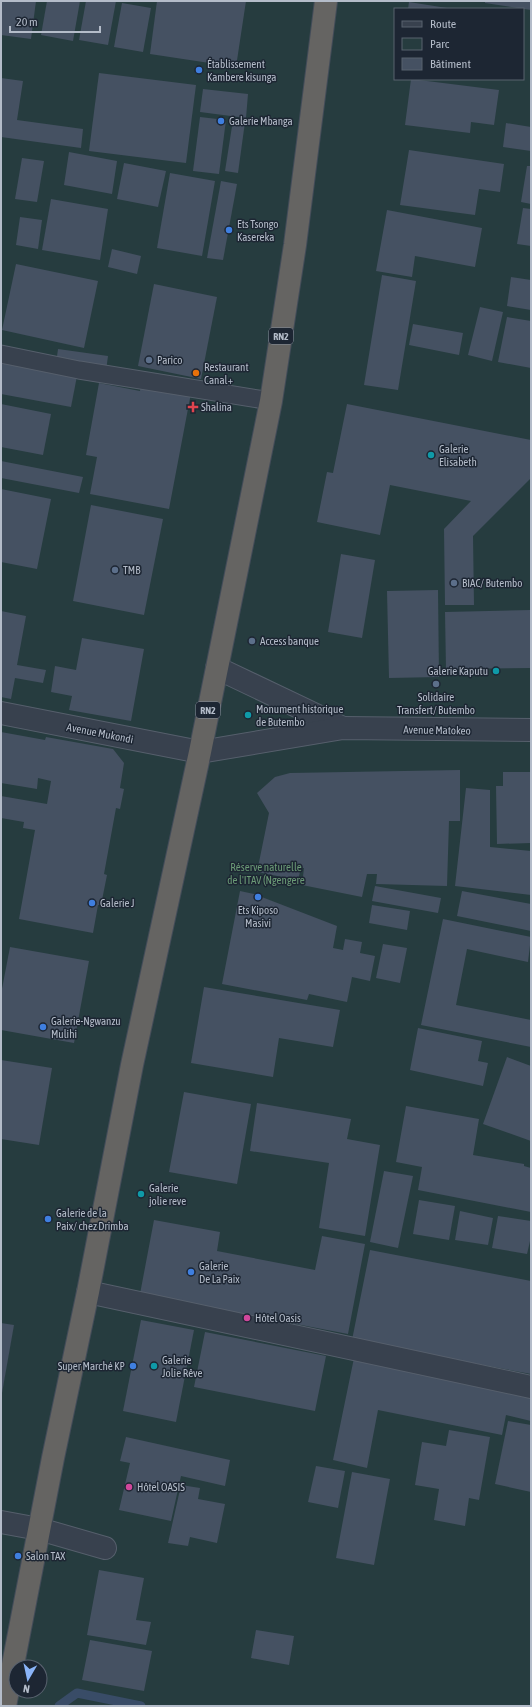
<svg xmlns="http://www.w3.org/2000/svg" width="532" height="1707" font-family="'Asap Condensed',sans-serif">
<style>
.green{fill:#263c3f;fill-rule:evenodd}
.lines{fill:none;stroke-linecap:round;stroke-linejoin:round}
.stream{stroke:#394c67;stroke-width:9}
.building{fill:#455162}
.service-casing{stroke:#565f6c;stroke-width:19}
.minor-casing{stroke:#565f6c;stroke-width:24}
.trunk-casing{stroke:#434c59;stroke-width:24}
.service{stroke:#38414e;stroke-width:17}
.minor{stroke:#38414e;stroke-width:22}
.trunk{stroke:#656462;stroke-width:22}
.shop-dot{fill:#3f7fe0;stroke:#1d2633;stroke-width:1.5}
.service-dot{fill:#5c6f8a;stroke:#1d2633;stroke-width:1.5}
.food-dot{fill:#e8710a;stroke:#1d2633;stroke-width:1.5}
.health-dot{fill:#e0444e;stroke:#1d2633;stroke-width:1.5}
.culture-dot{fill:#0f9aa8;stroke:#1d2633;stroke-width:1.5}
.hotel-dot{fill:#d1479c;stroke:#1d2633;stroke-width:1.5}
.labels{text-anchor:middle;stroke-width:3;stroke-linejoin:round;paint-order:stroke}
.shield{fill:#1d2633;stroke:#878f9c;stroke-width:1}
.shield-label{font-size:10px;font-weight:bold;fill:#b4bcc9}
.poi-label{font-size:11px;fill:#b4bcc9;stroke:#1d2633;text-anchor:start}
.street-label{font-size:11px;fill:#b4bcc9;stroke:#1d2633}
.park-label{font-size:11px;fill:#6b9a76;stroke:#1d2633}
</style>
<rect width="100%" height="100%" fill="#242f3e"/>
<path class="green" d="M1 1H531V1706H1ZM395 9H523V79H395ZM16 1667H40V1691H16Z"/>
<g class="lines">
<polyline class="stream" points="59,1706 77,1693 141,1706"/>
</g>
<g class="building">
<polygon points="1,1 36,1 31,39 1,35"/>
<polygon points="47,1 80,1 73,41 41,35"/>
<polygon points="86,1 116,1 108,45 79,40"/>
<polygon points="157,1 246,1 236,67 150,54"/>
<polygon points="485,1 531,1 531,10 485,3"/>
<polygon points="409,2 447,8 447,9 408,9"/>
<polygon points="122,3 151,8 143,52 114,47"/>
<polygon points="99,73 196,85 186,163 89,151"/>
<polygon points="1,78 23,81 17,120 83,129 81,148 1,137"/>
<polygon points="411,79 499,90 494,125 471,122 470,133 405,125"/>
<polygon points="203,89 248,94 246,118 200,112"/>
<polygon points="200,117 226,120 219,174 193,171"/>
<polygon points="233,120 245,122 238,173 225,171"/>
<polygon points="506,123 531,127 531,151 503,147"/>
<polygon points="409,150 504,164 500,192 479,189 475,215 400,205"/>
<polygon points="69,152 117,161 112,194 64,185"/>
<polygon points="22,158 44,161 37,202 15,199"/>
<polygon points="124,163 166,171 158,207 117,199"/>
<polygon points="527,166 531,166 531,204 521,202"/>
<polygon points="170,173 215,181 202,256 157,248"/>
<polygon points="221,181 237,184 223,260 207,258"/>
<polygon points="51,199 108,209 100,260 42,250"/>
<polygon points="523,208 531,209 531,246 517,244"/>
<polygon points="387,210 482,228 475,267 415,256 412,277 376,271"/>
<polygon points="20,217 42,220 38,249 16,245"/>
<polygon points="112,249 141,256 137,274 108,267"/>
<polygon points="16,264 98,281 84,348 2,330"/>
<polygon points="382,275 416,281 398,390 364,385"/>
<polygon points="511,277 531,280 531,310 507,306"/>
<polygon points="154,284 217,297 201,379 138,366"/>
<polygon points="480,307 503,312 492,361 468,355"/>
<polygon points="507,317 531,321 531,368 498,362"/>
<polygon points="413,324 463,333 459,355 409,345"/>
<polygon points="58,349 108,356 106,371 56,364"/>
<polygon points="1,362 77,376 71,407 1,394"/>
<polygon points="99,383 140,391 141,383 191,393 169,509 90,494 97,457 86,455"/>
<polygon points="1,404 51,414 43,455 1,447"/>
<polygon points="347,404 531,440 531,478 473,536 474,605 445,605 444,529 471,501 390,485 380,535 317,522 327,472 333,473"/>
<polygon points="1,461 83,477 79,493 1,478"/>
<polygon points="1,489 51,499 37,569 1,562"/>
<polygon points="91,505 163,519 144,615 73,601"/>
<polygon points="341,554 375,560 362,638 328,632"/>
<polygon points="438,590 439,677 389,678 387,591"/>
<polygon points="531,610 531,668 446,669 445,612"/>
<polygon points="1,611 26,616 17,665 46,670 43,683 15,678 11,699 1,697"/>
<polygon points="82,638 144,649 131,721 69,710 72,696 51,692 55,666 76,670"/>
<polygon points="1,732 45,740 46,737 113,749 124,763 120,788 124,789 120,809 116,808 104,874 107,875 101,905 98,905 93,933 19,919 35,830 23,828 24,822 1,818 1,796 47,804 51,781 38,778 37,789 1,783"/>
<polygon points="460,770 460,821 449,821 447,886 376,884 377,874 367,874 362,897 302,885 304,868 301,868 298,880 257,872 269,813 257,793 275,777 290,773"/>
<polygon points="503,772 531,772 531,843 497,844 496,786 503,786"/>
<polygon points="466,788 490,790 490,847 531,851 531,895 455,886"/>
<polygon points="375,886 441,898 438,913 372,901"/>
<polygon points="240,891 254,894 337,926 333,948 343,950 345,939 362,942 360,953 375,956 370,981 352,977 347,1002 309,994 307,1000 222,984"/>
<polygon points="462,891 531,904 531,931 457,916"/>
<polygon points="372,905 410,911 407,930 369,923"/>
<polygon points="443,919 531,937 528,962 467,949 456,1005 531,1020 531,1047 421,1025"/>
<polygon points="383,944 407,948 400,983 376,978"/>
<polygon points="10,947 89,961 74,1043 1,1030 1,994"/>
<polygon points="204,987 340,1010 333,1047 279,1038 273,1077 191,1063"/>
<polygon points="418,1028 482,1041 478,1061 488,1063 483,1086 410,1070"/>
<polygon points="507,1057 531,1066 531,1141 483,1124"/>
<polygon points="1,1060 52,1068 39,1145 1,1139"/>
<polygon points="184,1092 251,1104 237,1184 169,1172"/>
<polygon points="257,1103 351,1119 347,1139 380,1145 365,1236 319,1228 329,1163 250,1151"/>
<polygon points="406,1106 479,1119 473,1155 524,1164 524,1166 531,1168 531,1212 418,1190 422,1167 396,1162"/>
<polygon points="384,1171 413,1176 398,1248 370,1242"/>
<polygon points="419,1200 455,1206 449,1240 413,1234"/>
<polygon points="460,1211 493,1218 488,1245 455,1240"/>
<polygon points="498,1216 531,1221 531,1237 527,1254 492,1248"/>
<polygon points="154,1220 220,1232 217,1251 315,1270 322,1236 365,1244 348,1334 140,1294"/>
<polygon points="370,1250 531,1281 531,1374 352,1340"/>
<polygon points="141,1320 194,1330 176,1422 123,1411"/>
<polygon points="1,1323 14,1325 2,1393 1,1393"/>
<polygon points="205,1332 326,1356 315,1411 194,1387"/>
<polygon points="354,1358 531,1395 531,1421 506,1415 502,1435 378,1410 367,1468 333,1460"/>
<polygon points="508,1421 531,1425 531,1492 495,1484"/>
<polygon points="449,1430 490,1437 479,1500 469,1498 465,1526 434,1520 439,1489 415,1485 422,1442 446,1446"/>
<polygon points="126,1437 230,1460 225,1486 181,1476 171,1521 119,1510 130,1463 120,1461"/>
<polygon points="316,1466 345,1471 338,1508 308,1502"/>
<polygon points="352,1472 390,1479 374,1565 336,1558"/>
<polygon points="181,1485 200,1488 198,1499 225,1504 217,1543 190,1537 188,1546 168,1543"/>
<polygon points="99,1570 144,1578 136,1620 151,1622 146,1645 87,1635"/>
<polygon points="256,1630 294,1636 289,1665 251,1658"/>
<polygon points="90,1640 152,1651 144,1691 82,1680"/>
</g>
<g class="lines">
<g class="service-casing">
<polyline id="service" points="1,354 79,370 271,401"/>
</g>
<g class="minor-casing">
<g id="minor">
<polyline points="217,668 343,728"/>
<polyline points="1,713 200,752 343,728 531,730"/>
<polyline points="88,1292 531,1387"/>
<polyline points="1,1522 39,1529 105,1548"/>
</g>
</g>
<g class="trunk-casing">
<polyline id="trunk" points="5,1706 53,1458 88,1292 132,1065 200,752 271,401 295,245 326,1"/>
</g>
<use href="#service" class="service"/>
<use href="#minor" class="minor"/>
<use href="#trunk" class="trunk"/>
</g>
<g class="shop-dot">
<circle cx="199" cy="70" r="4"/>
<circle cx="221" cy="121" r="4"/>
<circle cx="229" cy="230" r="4"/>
<circle cx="258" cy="897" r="4"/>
<circle cx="92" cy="903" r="4"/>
<circle cx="43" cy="1027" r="4"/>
<circle cx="48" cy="1219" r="4"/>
<circle cx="191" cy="1272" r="4"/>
<circle cx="133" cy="1366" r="4"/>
<circle cx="18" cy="1556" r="4"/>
</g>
<g class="service-dot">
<circle cx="149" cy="360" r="4"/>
<circle cx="115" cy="570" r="4"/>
<circle cx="454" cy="583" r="4"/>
<circle cx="252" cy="641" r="4"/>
<circle cx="436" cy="684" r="4"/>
</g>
<circle class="food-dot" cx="196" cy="373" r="4"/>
<path class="health-dot" d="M191 401h4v4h4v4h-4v4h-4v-4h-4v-4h4z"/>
<g class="culture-dot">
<circle cx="431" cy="455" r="4"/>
<circle cx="496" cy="671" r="4"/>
<circle cx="248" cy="715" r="4"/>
<circle cx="141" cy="1194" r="4"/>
<circle cx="154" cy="1366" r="4"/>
</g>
<g class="hotel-dot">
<circle cx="247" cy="1318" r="4"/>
<circle cx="129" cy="1487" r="4"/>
</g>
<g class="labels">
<g class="shield">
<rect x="269" y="328" width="24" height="16" rx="3"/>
<rect x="196" y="702" width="24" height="16" rx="3"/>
</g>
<g class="shield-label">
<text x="281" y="340">RN2</text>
<text x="208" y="714">RN2</text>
</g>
<g class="poi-label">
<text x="207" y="68">Établissement<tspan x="207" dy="13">Kambere kisunga</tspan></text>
<text x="229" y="125">Galerie Mbanga</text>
<text x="237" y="228">Ets Tsongo<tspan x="237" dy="13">Kasereka</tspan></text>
<text x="157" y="364">Parico</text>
<text x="204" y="371">Restaurant<tspan x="204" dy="13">Canal+</tspan></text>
<text x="201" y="411">Shalina</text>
<text x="439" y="453">Galerie<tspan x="439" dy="13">Elisabeth</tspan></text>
<text x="123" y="574">TMB</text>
<text x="462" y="587">BIAC/ Butembo</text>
<text x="260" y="645">Access banque</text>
<text x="488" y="675" text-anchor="end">Galerie Kaputu</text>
<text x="436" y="701" text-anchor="middle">Solidaire<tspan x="436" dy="13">Transfert/ Butembo</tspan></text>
<text x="256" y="713">Monument historique<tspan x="256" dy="13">de Butembo</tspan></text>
<text x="100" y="907">Galerie J</text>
<text x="258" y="914" text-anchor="middle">Ets Kiposo<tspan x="258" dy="13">Masivi</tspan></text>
<text x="51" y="1025">Galerie-Ngwanzu<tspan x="51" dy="13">Mulihi</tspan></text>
<text x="149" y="1192">Galerie<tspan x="149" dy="13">jolie reve</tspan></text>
<text x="56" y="1217">Galerie de la<tspan x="56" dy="13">Paix/ chez Drimba</tspan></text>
<text x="199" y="1270">Galerie<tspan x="199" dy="13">De La Paix</tspan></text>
<text x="255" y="1322">Hôtel Oasis</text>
<text x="162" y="1364">Galerie<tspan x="162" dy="13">Jolie Rêve</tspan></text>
<text x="125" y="1370" text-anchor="end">Super Marché KP</text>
<text x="137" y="1491">Hôtel OASIS</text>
<text x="26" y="1560">Salon TAX</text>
</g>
<g class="street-label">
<text transform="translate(437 730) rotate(1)" y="4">Avenue Matokeo</text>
<text transform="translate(100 733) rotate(11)" y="4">Avenue Mukondi</text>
</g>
<g class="park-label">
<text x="266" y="871">Réserve naturelle<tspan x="266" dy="13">de l'ITAV (Ngengere</tspan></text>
</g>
</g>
<rect width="532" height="1707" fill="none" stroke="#b4bcc9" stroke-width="4"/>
<rect x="394" y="8" width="130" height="72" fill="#1d2633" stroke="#59626f"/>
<rect x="402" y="21" width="20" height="6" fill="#38414e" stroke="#59626f"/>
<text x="430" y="28" font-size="12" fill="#b4bcc9">Route</text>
<rect x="402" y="38" width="20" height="12" fill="#263c3f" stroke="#59626f"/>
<text x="430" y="48" font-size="12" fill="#b4bcc9">Parc</text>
<rect x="402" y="58" width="20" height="12" fill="#455162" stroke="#59626f"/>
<text x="430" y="68" font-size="12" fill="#b4bcc9">Bâtiment</text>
<g transform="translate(28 1679) rotate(189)"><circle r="19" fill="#1d2633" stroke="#59626f"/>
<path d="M0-3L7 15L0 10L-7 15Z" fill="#8ab4f8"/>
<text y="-6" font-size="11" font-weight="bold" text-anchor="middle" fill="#b4bcc9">N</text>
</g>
<path d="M10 26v6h90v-6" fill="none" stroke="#b4bcc9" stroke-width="2"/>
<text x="16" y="26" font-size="12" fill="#b4bcc9" stroke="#1d2633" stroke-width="3" paint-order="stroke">20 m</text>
</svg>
